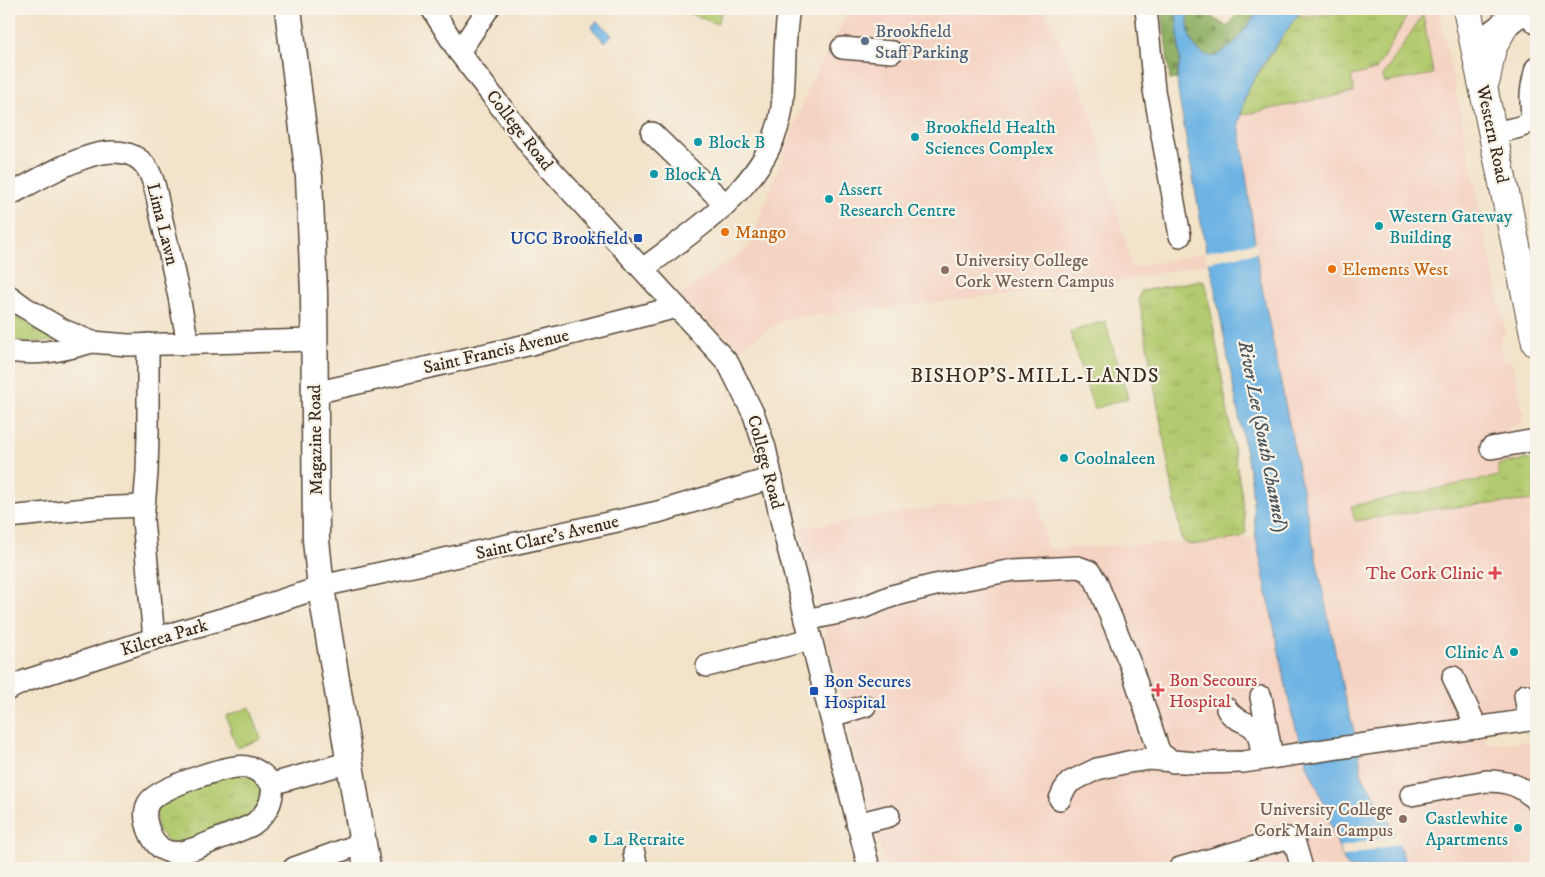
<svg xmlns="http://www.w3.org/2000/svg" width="1545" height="877" font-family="'IM FELL DW Pica',serif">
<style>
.built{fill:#f5d3c2}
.grass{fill:url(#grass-tufts);stroke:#777a47}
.forest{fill:url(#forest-firs);stroke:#646c40}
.garden{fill:#b3cb70;stroke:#777a47}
.water{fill:#6db4e4;stroke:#546f81}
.pier{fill:#f2e3c9}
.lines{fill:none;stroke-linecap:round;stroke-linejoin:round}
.minor-casing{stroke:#564638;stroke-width:24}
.major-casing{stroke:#564638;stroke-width:29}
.highway-casing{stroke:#564638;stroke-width:30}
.minor{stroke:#fff;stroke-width:21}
.major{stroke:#fff;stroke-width:26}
.highway{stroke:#fff;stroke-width:28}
.service-dot{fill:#5c6f8a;stroke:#f7f3e8;stroke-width:2}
.culture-dot{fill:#0f9aa8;stroke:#f7f3e8;stroke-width:2}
.food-dot{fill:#e8710a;stroke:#f7f3e8;stroke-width:2}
.transit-dot{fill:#1a4fb4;stroke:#f7f3e8;stroke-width:2}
.education-dot{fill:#8d6e63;stroke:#f7f3e8;stroke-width:2}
.health-dot{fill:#e0444e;stroke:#f7f3e8;stroke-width:2}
.labels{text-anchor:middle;stroke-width:4.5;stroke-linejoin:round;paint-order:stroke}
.service-label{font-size:18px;fill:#4e5e75;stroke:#f7f3e8;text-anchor:start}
.culture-label{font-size:18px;fill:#0d838f;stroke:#f7f3e8;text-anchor:start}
.street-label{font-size:18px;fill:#3b2a1e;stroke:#f7f3e8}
.food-label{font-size:18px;fill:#c56008;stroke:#f7f3e8;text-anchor:start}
.transit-label{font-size:18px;fill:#164399;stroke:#f7f3e8;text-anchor:end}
.education-label{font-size:18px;fill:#785e54;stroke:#f7f3e8;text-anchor:start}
.health-label{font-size:18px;fill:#be3a42;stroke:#f7f3e8;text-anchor:end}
.water-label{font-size:19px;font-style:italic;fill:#4a5359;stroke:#f7f3e8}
.quarter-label{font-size:20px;letter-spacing:1px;fill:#3b2a1e;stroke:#f7f3e8}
</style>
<defs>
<pattern id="grass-tufts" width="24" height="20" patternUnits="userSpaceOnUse" patternTransform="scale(1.25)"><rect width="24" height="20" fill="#b3cb70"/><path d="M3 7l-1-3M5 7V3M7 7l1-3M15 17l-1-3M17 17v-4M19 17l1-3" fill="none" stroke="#9bae61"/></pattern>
<pattern id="forest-firs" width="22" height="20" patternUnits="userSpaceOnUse" patternTransform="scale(1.25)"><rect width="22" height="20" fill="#8eaf62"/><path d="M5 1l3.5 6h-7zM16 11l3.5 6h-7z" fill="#758f50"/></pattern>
</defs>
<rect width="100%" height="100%" fill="#f7f3e8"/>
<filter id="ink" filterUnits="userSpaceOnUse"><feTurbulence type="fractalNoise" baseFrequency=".02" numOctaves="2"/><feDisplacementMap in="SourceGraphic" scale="10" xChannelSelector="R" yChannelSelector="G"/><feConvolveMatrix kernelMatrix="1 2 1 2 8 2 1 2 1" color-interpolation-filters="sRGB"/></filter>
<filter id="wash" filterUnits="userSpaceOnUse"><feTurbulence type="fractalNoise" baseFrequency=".0096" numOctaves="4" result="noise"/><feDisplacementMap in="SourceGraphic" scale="20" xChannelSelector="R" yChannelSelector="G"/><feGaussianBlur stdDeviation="1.12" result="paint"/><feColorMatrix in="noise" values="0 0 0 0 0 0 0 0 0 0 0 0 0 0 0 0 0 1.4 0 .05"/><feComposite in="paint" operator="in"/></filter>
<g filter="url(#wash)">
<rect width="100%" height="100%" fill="#f2e3c9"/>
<polygon class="built" points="850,9 1042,9 1047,14 1089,105 1132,268 1254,242 1239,123 1247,91 1302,9 1432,9 1439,11 1506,334 1500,339 1501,350 1504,360 1512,361 1524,415 1520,424 1508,428 1511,445 1515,461 1525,459 1536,462 1536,711 1483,720 1487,745 1536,740 1536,868 886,868 865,793 800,528 1036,493 1049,549 1248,539 1309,529 1256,252 1119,282 784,319 740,349 679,296 748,248 810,85"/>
<g class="grass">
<polygon points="1410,11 1376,70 1351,76 1354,92 1241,115 1247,91 1296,16"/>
<polygon points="1423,14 1433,74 1384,83 1383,76"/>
<polygon points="1202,280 1206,284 1209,301 1243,503 1246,532 1241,538 1191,545 1185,543 1181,537 1139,299 1141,291"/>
<polygon points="9,311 29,324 56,339 57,341 21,343 9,337"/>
<polygon points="1525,459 1536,462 1536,500 1441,508 1355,521 1351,506 1499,476 1498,465"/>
<polygon points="231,773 258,778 267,796 239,825 172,845 157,830 156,807 163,800"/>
</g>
<g class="forest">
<polygon points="1162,9 1176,9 1180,61 1177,79 1170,80"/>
<path d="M1188 9H1207L1205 13 1228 27 1240 9H1260L1234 44 1215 57 1204 56C1187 38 1187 33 1188 9Z"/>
</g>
<g class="garden">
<polygon points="689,9 723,9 717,24 688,13"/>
<polygon points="1105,321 1128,398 1094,409 1070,332"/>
<polygon points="250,707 261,739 237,748 226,716"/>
</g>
<g class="water">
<path d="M1176 9H1188C1187 31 1188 54 1215 57L1234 44 1260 9H1302L1263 64 1247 91 1239 123 1259 272 1310 529 1344 695 1358 745 1362 775 1391 825 1408 868H1349L1342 857 1319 791 1307 765 1305 753 1301 745 1291 711 1256 538 1251 480 1212 273 1206 251 1179 98 1177 79 1180 61Z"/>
<polygon points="597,21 612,35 605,42 591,28"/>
</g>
<g class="pier">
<polygon points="1256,242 1258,252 1207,262 1203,252"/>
<polygon points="1398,834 1402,843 1342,857 1339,847"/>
</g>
</g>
<g filter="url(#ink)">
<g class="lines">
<g class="minor-casing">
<g id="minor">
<polyline points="432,9 459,52 536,153 728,363 754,415 765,448 783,528 869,868"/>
<polyline points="1146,9 1154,90 1180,236"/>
<polyline points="1524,11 1536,23"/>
<polyline points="842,48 892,52"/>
<polyline points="459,52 488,9"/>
<path d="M1493 132C1503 130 1515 130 1524 125 1536 119 1530 106 1531 96 1531 86 1534 77 1536 68"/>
<polyline points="652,133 726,205"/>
<path d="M9 195C36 181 84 151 114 152 127 152 140 157 147 168 156 182 157 200 161 216 171 258 180 300 188 343"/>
<path d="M643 269C698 227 771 183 782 108 786 75 783 41 789 9"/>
<polyline points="9,296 24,307 63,330 92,342 128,345 314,340"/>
<polyline points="148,344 148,433 147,472 143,520 154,639"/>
<path d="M9 351C37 356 65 350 92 342"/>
<polyline points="314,393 527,345 677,307"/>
<polyline points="1491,448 1536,440"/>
<polyline points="9,517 95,508 143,506"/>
<polyline points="806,620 862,608 892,596 935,585 1013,570 1078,567 1089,571 1096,581 1131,666 1158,748 1161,754 1173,762"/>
<polyline points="707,666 811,639"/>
<polyline points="1453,677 1477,728"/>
<polyline points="9,689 25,681 150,640 239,614 331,584 658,512 772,478"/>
<polyline points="1525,695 1529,720"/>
<polyline points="1261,697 1270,746"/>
<path d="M1227 709C1235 723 1249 720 1256 731 1261 738 1261 751 1262 759"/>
<polyline points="831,716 865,706"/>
<path d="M272 784C265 776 258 769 247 767 231 763 158 788 149 802 143 811 146 823 149 831 162 864 188 852 213 841 226 836 239 831 252 825 266 815 274 802 272 784L350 762"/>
<path d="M1411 795 1486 781C1506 781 1523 785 1536 801"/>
<polyline points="1060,799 1064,790 1070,782 1097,769 1128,762 1149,759 1196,763 1243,762 1536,719"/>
<polyline points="857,824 889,816"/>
<polyline points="634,853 637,868"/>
<polyline points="294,868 363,843"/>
<polyline points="1180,868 1287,838 1295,844 1302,868"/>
</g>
</g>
<g class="major-casing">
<g id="major">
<polyline points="288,9 309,177 314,292 316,540 321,588 367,868"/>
<polyline points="1488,37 1525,9"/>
</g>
</g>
<g class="highway-casing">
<g id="highway">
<polyline points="1467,9 1536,343"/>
<polyline points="1486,79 1492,48 1505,24"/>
</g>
</g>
<use href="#minor" class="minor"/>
<use href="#major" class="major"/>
<use href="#highway" class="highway"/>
</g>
</g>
<circle class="service-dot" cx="865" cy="41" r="5"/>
<g class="culture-dot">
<circle cx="915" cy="137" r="5"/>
<circle cx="698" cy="142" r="5"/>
<circle cx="654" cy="174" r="5"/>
<circle cx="829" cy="199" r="5"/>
<circle cx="1379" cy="226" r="5"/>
<circle cx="1064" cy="458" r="5"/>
<circle cx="1514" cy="652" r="5"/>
<circle cx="1518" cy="828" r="5"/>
<circle cx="593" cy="839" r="5"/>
</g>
<g class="food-dot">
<circle cx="725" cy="232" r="5"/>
<circle cx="1332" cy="269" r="5"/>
</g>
<g class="transit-dot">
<rect x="633" y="233" width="10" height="10" rx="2.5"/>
<rect x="809" y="686" width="10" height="10" rx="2.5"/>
</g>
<g class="education-dot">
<circle cx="945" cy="270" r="5"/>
<circle cx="1403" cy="819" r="5"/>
</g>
<g class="health-dot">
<path d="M1492.5 565.5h5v5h5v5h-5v5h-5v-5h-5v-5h5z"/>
<path d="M1155.5 682.5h5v5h5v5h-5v5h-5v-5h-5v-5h5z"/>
</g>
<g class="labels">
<g class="service-label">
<text x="875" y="37">Brookfield<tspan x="875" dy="21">Staff Parking</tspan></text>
</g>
<g class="culture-label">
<text x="925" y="133">Brookfield Health<tspan x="925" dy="21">Sciences Complex</tspan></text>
<text x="708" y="148">Block B</text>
<text x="664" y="180">Block A</text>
<text x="839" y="195">Assert<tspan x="839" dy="21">Research Centre</tspan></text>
<text x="1389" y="222">Western Gateway<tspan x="1389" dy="21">Building</tspan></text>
<text x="1074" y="464">Coolnaleen</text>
<text x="1504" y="658" text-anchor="end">Clinic A</text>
<text x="1508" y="824" text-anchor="end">Castlewhite<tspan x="1508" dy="21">Apartments</tspan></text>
<text x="603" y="845">La Retraite</text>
</g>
<g class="street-label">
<text transform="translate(520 130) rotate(52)" y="6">College Road</text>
<text transform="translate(1493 134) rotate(78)" y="6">Western Road</text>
<text transform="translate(163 224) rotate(76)" y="6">Lima Lawn</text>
<text transform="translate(496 351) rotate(-13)" y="6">Saint Francis Avenue</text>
<text transform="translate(315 440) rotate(-91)" y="6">Magazine Road</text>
<text transform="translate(766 462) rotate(75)" y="6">College Road</text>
<text transform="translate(547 537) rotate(-13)" y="6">Saint Clare's Avenue</text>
<text transform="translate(164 637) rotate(-17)" y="6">Kilcrea Park</text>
</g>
<g class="food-label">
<text x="735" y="238">Mango</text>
<text x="1342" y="275">Elements West</text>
</g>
<g class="transit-label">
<text x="628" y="244">UCC Brookfield</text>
<text x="824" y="687" text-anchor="start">Bon Secures<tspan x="824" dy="21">Hospital</tspan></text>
</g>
<g class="education-label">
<text x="955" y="266">University College<tspan x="955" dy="21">Cork Western Campus</tspan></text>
<text x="1393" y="815" text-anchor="end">University College<tspan x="1393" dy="21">Cork Main Campus</tspan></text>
</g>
<g class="health-label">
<text x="1484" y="579">The Cork Clinic</text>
<text x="1169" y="686" text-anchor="start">Bon Secours<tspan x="1169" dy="21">Hospital</tspan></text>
</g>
<g class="water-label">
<text transform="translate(1264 436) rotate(79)" y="7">River Lee (South Channel)</text>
</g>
<g class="quarter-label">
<text x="1035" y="382">BISHOP'S-MILL-LANDS</text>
</g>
</g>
<rect width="1545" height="877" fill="none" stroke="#f7f3e8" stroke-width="30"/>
</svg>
